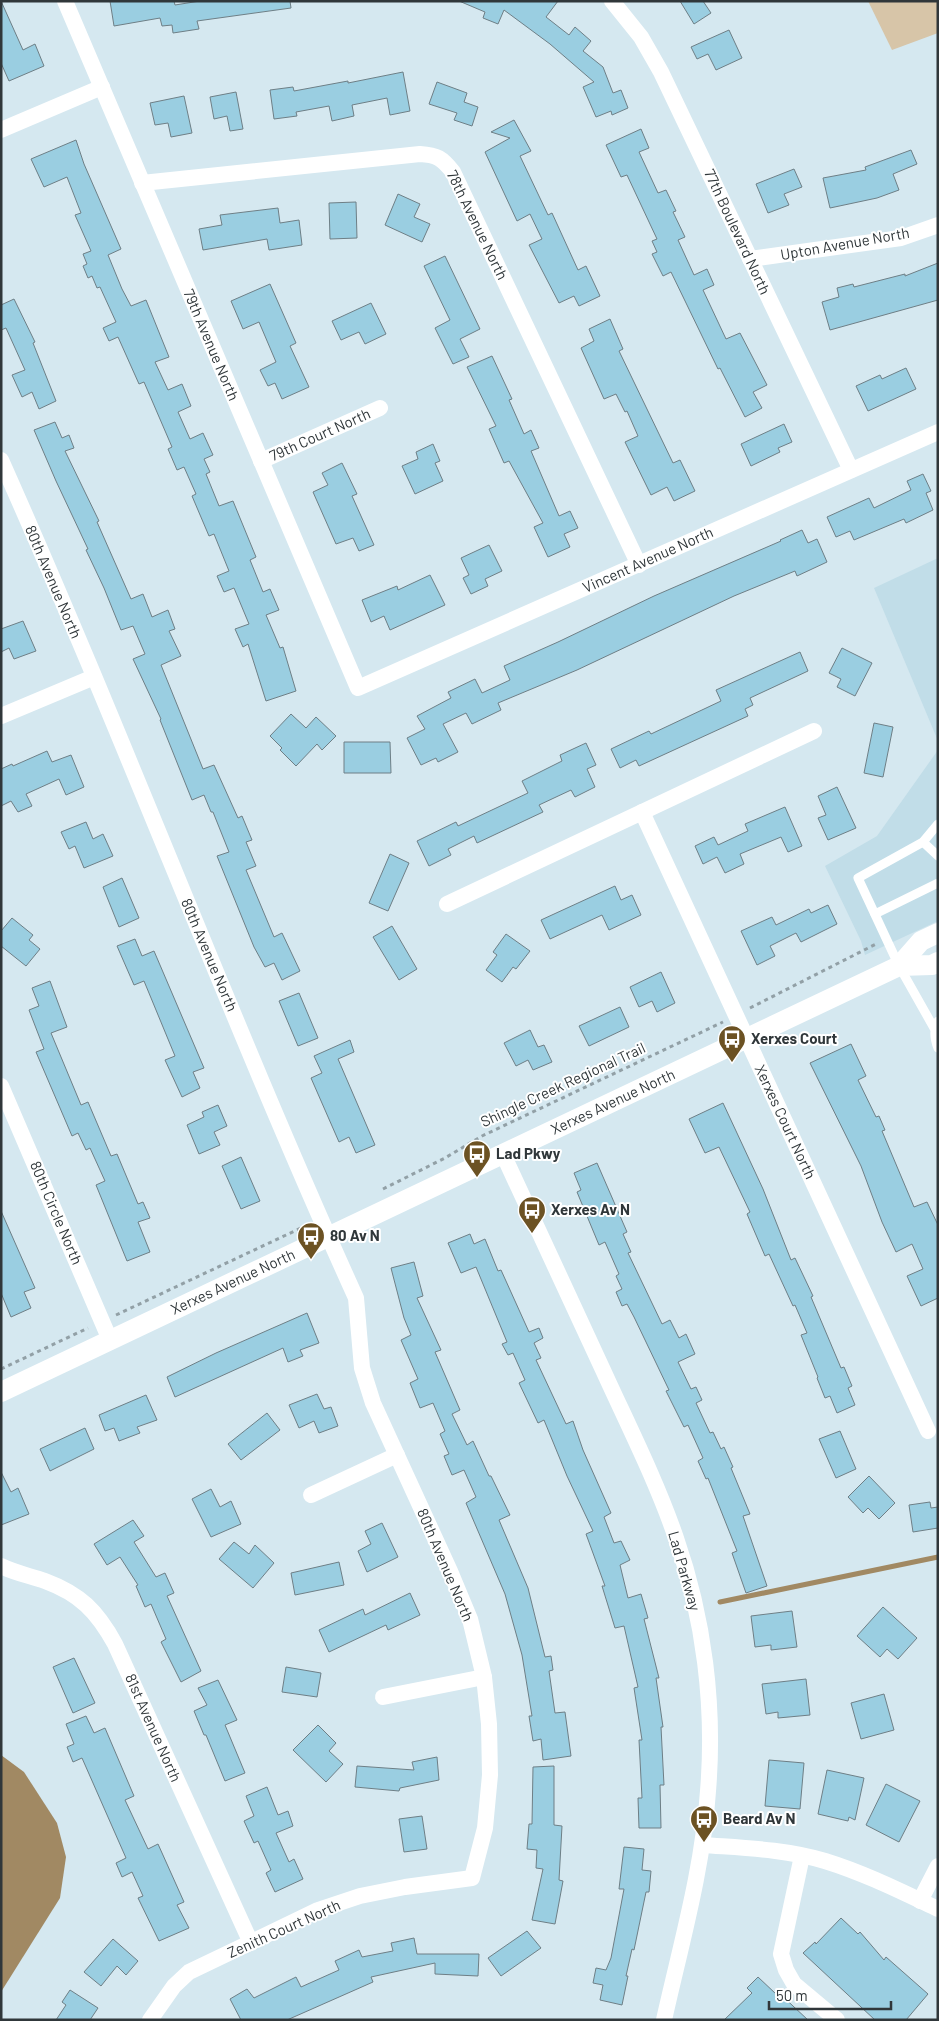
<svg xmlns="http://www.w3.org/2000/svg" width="939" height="2021" font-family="Barlow,sans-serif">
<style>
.built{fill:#c1dde8}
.green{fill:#d7c5a8}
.water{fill:#a18963}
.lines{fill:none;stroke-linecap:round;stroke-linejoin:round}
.stream{stroke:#a18963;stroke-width:5}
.building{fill:#9acee1;stroke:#6e7f86}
.path{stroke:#92a0a6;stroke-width:3;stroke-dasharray:4 4;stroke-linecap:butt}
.service{stroke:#fff;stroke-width:9}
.minor{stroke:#fff;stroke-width:16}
.tertiary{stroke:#fff;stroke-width:20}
.labels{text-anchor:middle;stroke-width:4;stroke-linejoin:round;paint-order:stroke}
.street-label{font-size:15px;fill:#30373a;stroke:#fff}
.poi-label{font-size:15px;font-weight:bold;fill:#30373a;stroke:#fff;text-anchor:start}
</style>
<rect width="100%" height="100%" fill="#d5e8f0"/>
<g class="built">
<polygon points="938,558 938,741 874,588"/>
<polygon points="938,750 938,921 865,955 861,941 825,866 877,836"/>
</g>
<polygon class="green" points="868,1 938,1 938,33 892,50"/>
<polygon class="water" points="1,1755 24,1772 57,1823 66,1857 60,1898 1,1992"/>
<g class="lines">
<polyline class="stream" points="720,1602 938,1557"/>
</g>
<g class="building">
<polygon points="1,1 23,50 35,44 44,66 9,81 1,63"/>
<polygon points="110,1 174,1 175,5 200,1 290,1 291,8 197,21 199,29 173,33 172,25 162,26 160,18 114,26"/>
<polygon points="459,1 558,1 546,17 569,35 575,27 591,41 583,51 603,67 613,93 621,90 628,108 612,115 611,111 596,117 583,87 594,82 550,44 504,10 498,24 483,18 485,12"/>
<polygon points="680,1 703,1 711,13 694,24"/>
<polygon points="729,30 742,58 716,70 708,54 697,59 691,47"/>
<polygon points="403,72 410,111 390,115 387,98 352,105 354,116 332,121 329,106 296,112 297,116 274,119 270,90 293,87 294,91 348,81 348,83"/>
<polygon points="437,82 467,93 464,102 478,107 472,126 454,120 457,113 429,104"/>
<polygon points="236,92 243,129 230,131 227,116 214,119 210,97"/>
<polygon points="184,96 192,133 171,137 168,123 155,125 150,103"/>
<polygon points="514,120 531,151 520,156 548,215 552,213 578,270 586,266 600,296 579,306 574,296 559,303 529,245 542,239 530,214 517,221 485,152 510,138 491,132"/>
<polygon points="641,129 649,148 639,152 658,193 666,190 676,211 673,212 685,237 678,240 694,275 707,269 714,285 703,290 726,339 740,333 767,385 753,392 762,408 745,417 720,368 718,369 671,272 663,276 652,254 657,252 652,241 657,239 627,175 621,177 606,145"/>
<polygon points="76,140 84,164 121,249 108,255 122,289 131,306 146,300 169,357 155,362 168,390 182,384 191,406 178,412 190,439 203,433 213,455 204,459 210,472 206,474 219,506 233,501 256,557 250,560 263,592 270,589 279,610 266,615 280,648 283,647 296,691 266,701 248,644 243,647 235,629 249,624 234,588 224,592 217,576 229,571 214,534 209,536 192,496 196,494 184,467 177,470 168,449 172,447 144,382 139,384 118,337 109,341 103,328 116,322 100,287 97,288 92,276 88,278 83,266 87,264 83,254 91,251 75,215 81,213 67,177 44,187 31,159"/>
<polygon points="911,150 917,164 893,174 899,190 877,198 830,208 823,178 866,170 865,167"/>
<polygon points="794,169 802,187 784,194 789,205 768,213 756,184"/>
<polygon points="398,194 420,204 414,217 430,224 422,242 385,225"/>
<polygon points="356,202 357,238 330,239 329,203"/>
<polygon points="278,208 280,223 299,220 302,245 269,250 267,239 203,250 199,229 222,225 220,215"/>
<polygon points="445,256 480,329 460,339 469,357 453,364 435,328 450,320 424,266"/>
<polygon points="938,263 938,300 830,330 822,302 839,297 837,288 853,284 854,287 905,274 905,276"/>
<polygon points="270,284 296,343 290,346 309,387 282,399 275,383 268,386 260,370 276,362 259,322 243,329 231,301"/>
<polygon points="14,299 35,342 33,343 56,401 39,409 32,392 22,397 12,375 25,370 6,328 1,330 1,305"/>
<polygon points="371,303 386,334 365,344 359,332 341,340 332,321"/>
<polygon points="610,319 623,349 619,351 673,463 680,460 695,491 674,501 667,487 651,495 625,442 638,436 627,411 625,412 616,394 604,399 581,348 594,341 589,329"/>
<polygon points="492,356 512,399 509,400 524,434 531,430 539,448 531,451 559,516 570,511 578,528 564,534 570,547 548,557 534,527 543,523 509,461 504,463 489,429 496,426 467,367"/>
<polygon points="906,368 916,389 868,411 856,386 880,375 882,379"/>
<polygon points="55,422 62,438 69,435 74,448 65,451 99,521 97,522 131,599 143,594 152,617 168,610 175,629 169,631 181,656 161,665 203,769 214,765 238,818 242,816 252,840 246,842 256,866 246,870 274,937 282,933 300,971 282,980 274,963 265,967 254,947 217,856 229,852 213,812 211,812 204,795 192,800 160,720 161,719 133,659 145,654 133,626 121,630 104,588 86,550 88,549 56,481 34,430"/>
<polygon points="784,424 792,442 778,448 780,452 751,466 741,444"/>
<polygon points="433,444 440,461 435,463 443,481 415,494 402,466 418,459 416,452"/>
<polygon points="342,463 357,494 352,496 374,545 359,551 353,538 336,544 313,492 328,485 322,473"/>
<polygon points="923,474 931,491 926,493 933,510 906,523 904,519 854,540 850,531 836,537 827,517 869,498 874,508 911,490 907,481"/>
<polygon points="802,530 808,543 817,539 827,562 797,576 795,571 734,596 577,670 498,703 501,710 472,724 466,713 443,724 458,752 438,762 436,758 421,765 407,738 425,729 417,716 451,698 448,692 475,679 482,693 510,680 504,666 558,642 654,596 781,541 780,540"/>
<polygon points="489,545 502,571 485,579 488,586 471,594 463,578 469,575 461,558"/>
<polygon points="430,575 445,605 390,630 384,616 371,622 362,600 397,586 398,590"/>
<polygon points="23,621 36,651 14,659 9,648 1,652 1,629"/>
<polygon points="842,648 872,663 855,696 837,687 841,679 829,673"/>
<polygon points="800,652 808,671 750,698 753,705 745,709 748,716 639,766 636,760 620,768 611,749 649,731 651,734 721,701 716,690"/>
<polygon points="291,714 306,728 316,717 336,736 322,750 317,744 296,766 280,750 282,748 270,736"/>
<polygon points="874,723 893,727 883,777 864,773"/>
<polygon points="344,742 390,742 391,773 344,773"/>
<polygon points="586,743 596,765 587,769 595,787 575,797 571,790 539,805 543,812 477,843 474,836 448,849 451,855 429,866 417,841 456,822 458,826 528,793 522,781 562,761 560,755"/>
<polygon points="47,751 52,762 71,755 84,787 66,795 59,779 26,794 32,806 18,812 11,801 1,806 1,769 12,764 13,766"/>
<polygon points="837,787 856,828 828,840 818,818 826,815 818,796"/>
<polygon points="785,807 802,846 788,852 781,837 740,854 744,864 725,873 717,857 703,864 695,846 714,837 718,845 748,831 745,824"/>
<polygon points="86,822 93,839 103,834 113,856 84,868 75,846 69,849 61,832"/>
<polygon points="390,854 409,863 388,911 369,903"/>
<polygon points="122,878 139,918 119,927 103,887"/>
<polygon points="615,886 621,900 632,895 641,915 609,930 602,915 550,939 541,920"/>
<polygon points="828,905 837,924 801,942 796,933 770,946 775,956 757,965 741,931 772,917 776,925 809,909 811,913"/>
<polygon points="12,918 33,935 29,940 40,949 26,966 1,946 1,931"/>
<polygon points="392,926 417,969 399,980 373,937"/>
<polygon points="506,934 530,951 516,969 513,967 502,982 486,970 497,955 493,952"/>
<polygon points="135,939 142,956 154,951 204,1068 193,1072 200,1088 182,1097 165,1060 175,1056 144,981 134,985 117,946"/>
<polygon points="661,972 675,1003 657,1012 652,1001 639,1007 630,987"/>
<polygon points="50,981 67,1027 51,1033 81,1105 88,1102 111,1156 117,1154 138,1204 143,1202 150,1218 138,1222 150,1252 127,1261 96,1185 105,1181 90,1148 86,1150 78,1133 72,1136 36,1052 44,1049 29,1010 39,1006 32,988"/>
<polygon points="299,993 318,1038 298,1046 279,1001"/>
<polygon points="620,1007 629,1027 589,1046 579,1026"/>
<polygon points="530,1030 538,1047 544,1045 552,1062 533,1070 528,1060 516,1066 504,1043"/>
<polygon points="350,1040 354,1052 338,1059 375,1145 356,1153 349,1137 339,1142 311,1078 322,1073 314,1056"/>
<polygon points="851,1044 866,1076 858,1080 876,1117 879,1116 885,1130 882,1131 914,1207 927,1202 938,1225 938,1298 921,1306 907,1276 923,1269 912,1244 896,1252 882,1222 861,1166 810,1063"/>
<polygon points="723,1103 763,1189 791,1260 795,1258 813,1296 811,1297 841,1368 844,1367 852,1386 848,1388 855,1405 837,1413 830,1396 825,1398 817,1378 818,1377 801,1335 807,1333 795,1305 793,1306 769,1254 765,1256 747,1214 750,1212 719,1147 705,1153 689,1119"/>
<polygon points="218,1105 227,1126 214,1132 220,1145 199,1154 187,1125 204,1117 202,1112"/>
<polygon points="241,1157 260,1201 241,1209 222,1166"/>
<polygon points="597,1163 627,1232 623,1234 631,1252 628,1253 662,1324 670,1320 679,1338 686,1334 695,1354 678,1362 691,1389 696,1387 702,1400 696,1403 710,1433 713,1432 721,1449 724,1447 733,1467 731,1468 750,1514 743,1516 767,1586 746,1593 732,1553 737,1551 708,1478 706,1479 698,1461 703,1458 688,1425 684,1427 666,1391 669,1390 634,1317 627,1304 622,1306 616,1292 622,1289 616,1276 619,1274 605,1242 599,1245 577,1192 581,1190 574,1173"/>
<polygon points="1,1211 35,1288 24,1292 31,1308 11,1317 1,1293"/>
<polygon points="470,1234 474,1244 485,1239 498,1271 501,1270 529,1332 539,1328 543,1338 534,1343 541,1358 536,1360 566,1424 573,1421 583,1450 611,1513 604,1517 614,1543 621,1541 630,1560 620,1565 628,1598 641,1594 648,1618 644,1619 659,1678 656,1678 663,1727 661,1727 664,1785 660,1785 661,1828 639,1828 638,1798 642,1798 639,1740 642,1740 634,1688 638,1687 624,1626 615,1628 602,1586 605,1586 586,1534 593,1531 567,1476 544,1420 538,1423 519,1383 525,1380 513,1353 508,1355 502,1344 507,1342 476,1267 461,1273 448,1243"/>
<polygon points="414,1262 423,1296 417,1298 441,1350 435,1352 460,1410 452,1414 467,1445 473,1441 489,1476 491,1476 510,1515 499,1520 528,1588 545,1657 551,1656 553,1670 549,1671 555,1713 565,1712 571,1756 543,1760 541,1739 533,1741 529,1716 532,1716 522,1655 505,1594 466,1503 476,1497 464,1470 452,1475 444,1456 449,1454 440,1434 445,1431 433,1403 420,1408 410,1383 418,1379 401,1340 411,1335 404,1318 391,1268"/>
<polygon points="307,1313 319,1343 300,1350 303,1356 288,1362 283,1348 175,1397 167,1377 216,1353"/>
<polygon points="317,1394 324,1409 331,1407 338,1426 319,1433 314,1421 299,1428 289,1405"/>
<polygon points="146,1395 157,1420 137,1427 140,1433 119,1441 114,1428 105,1431 99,1415"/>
<polygon points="267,1413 280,1430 241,1460 228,1444"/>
<polygon points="85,1428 94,1449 50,1471 40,1449"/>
<polygon points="840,1431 856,1469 836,1478 819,1439"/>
<polygon points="1,1472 11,1492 18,1488 29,1514 1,1525"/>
<polygon points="869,1476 895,1503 879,1519 868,1508 863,1513 848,1497"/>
<polygon points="211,1489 220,1507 231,1501 241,1524 211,1537 192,1499"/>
<polygon points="930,1502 931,1508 938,1507 938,1528 913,1532 909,1505"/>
<polygon points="133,1520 144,1536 134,1542 156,1577 165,1573 174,1593 167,1596 201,1671 181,1682 161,1642 166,1639 151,1604 145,1607 136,1586 138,1585 120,1557 107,1565 94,1544"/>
<polygon points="382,1523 398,1557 367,1572 358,1551 371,1544 365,1531"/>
<polygon points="234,1542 249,1554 255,1545 274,1563 253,1588 219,1559"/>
<polygon points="339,1562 344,1585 295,1595 291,1573"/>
<polygon points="410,1593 420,1615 388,1630 386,1625 329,1652 319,1630 363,1609 365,1615"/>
<polygon points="883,1607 917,1638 898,1659 887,1649 880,1657 857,1636"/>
<polygon points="792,1611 797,1647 771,1650 771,1645 755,1647 751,1616"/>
<polygon points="74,1658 95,1703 73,1713 53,1667"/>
<polygon points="286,1667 321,1673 317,1697 282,1692"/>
<polygon points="806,1679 810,1715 778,1718 778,1712 766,1714 762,1684"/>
<polygon points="218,1680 237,1720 225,1725 245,1773 225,1781 206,1735 204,1735 194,1711 207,1705 198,1688"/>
<polygon points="884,1694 894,1730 861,1739 851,1703"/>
<polygon points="86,1716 94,1733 105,1728 134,1796 125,1800 148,1849 158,1844 184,1902 177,1905 189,1928 159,1941 138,1898 143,1896 132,1872 122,1877 116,1863 126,1858 82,1758 73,1762 67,1747 74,1744 66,1724"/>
<polygon points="318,1725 336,1743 329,1751 343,1764 326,1782 293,1750"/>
<polygon points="437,1757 439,1780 400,1788 399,1791 355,1787 357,1766 414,1770 412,1762"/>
<polygon points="769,1760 804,1763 800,1809 765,1806"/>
<polygon points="554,1766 554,1825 562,1826 559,1880 563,1881 555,1924 532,1920 543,1869 536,1868 537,1850 527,1849 529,1824 532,1824 533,1767"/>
<polygon points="827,1770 864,1778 855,1820 849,1817 848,1821 818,1814"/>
<polygon points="886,1784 920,1801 899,1842 866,1825"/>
<polygon points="267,1787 278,1815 288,1811 293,1826 276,1833 289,1862 294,1859 303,1879 275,1892 266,1873 271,1870 258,1841 254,1843 244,1821 254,1816 246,1796"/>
<polygon points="422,1816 427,1849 404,1852 399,1819"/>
<polygon points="624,1847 644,1849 642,1870 651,1871 649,1892 646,1892 634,1950 632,1949 626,1976 628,1976 622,2005 600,2000 603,1985 593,1983 596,1968 606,1970 611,1958 624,1889 619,1889"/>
<polygon points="841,1918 858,1934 860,1932 884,1960 886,1957 928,1994 906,2020 875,2020 803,1953 815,1942 816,1944"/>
<polygon points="527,1931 541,1948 501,1976 488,1958"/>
<polygon points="414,1938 417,1954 479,1954 478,1976 435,1974 435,1963 371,1977 373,1982 287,2020 241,2020 230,1999 247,1989 254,1998 296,1977 301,1987 339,1970 335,1961 359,1950 362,1957 393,1951 391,1943"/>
<polygon points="113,1939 138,1961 126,1975 117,1966 101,1986 84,1972"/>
<polygon points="758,1977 776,1994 778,1992 808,2020 724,2020 752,1993 747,1988"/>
<polygon points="70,1990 98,2008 90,2020 56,2020 66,2005 62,2002"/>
</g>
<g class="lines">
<g class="path">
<polyline points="750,1008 876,944"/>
<polyline points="383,1189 445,1158 482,1136 723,1022"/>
<polyline points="116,1315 301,1228"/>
<polyline points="1,1369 88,1328"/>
</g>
<g class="service">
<polyline points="923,842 938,856"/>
<polyline points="875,914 938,883"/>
<path d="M938 1021C933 1030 934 1038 938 1048"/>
<polyline points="934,1028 899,966 858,878 923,842 938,824"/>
</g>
<g class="minor">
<polyline points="65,1 358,688 938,432"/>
<polyline points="612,1 641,37 661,72 851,470"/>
<polyline points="1,130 102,87"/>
<path d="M142 183 420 154C437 155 442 158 453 172L639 565"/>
<polyline points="750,259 901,238 938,225"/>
<path d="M1 460C125 738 231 1022 356 1298L362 1368 373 1403 450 1571 470 1619 484 1677 489 1724 490 1775 485 1828 472 1878 405 1887 360 1896 318 1910 189 1972 174 1986 150 2020"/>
<polyline points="261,461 380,408"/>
<polyline points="1,716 94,677"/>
<polyline points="642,812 928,1431"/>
<polyline points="447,904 814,731"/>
<polyline points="1,1086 110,1340"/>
<path d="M503 1154C537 1226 570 1298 603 1370 628 1425 656 1480 676 1538 704 1618 715 1706 708 1791 703 1868 681 1944 664 2020"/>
<polyline points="311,1495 397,1455"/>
<path d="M1 1566C15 1573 31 1576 45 1581 80 1594 97 1611 115 1644L251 1943"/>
<polyline points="383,1697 484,1677"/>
<path d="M703 1845C743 1848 785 1849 825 1861 864 1873 900 1891 938 1909"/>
<polyline points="802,1856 781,1954 786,1970 794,1984 837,2020"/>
<polyline points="920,1901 938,1866"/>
</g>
<g class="tertiary">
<polyline points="899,966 932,965 938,962"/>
<polyline points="1,1392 899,966 921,941 938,933"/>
</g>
</g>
<defs>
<g id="bus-pin" transform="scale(1.4375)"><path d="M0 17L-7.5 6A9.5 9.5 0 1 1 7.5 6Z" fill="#6c5223" stroke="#fff"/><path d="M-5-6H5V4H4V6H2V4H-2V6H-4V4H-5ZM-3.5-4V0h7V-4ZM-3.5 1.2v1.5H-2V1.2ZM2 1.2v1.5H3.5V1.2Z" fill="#fff"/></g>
</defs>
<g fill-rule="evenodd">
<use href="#bus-pin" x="732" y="1039"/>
<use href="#bus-pin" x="477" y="1154"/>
<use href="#bus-pin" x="532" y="1210"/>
<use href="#bus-pin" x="311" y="1236"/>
<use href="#bus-pin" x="704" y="1819"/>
</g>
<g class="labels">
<g class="street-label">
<text transform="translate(477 225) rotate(64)" y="5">78th Avenue North</text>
<text transform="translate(737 232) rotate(65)" y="5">77th Boulevard North</text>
<text transform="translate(845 244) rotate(-10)" y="5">Upton Avenue North</text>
<text transform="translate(211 345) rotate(67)" y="5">79th Avenue North</text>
<text transform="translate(320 435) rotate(-24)" y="5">79th Court North</text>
<text transform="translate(648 560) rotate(-24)" y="5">Vincent Avenue North</text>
<text transform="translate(53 582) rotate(67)" y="5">80th Avenue North</text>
<text transform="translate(209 955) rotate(67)" y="5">80th Avenue North</text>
<text transform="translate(563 1085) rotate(-25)" y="5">Shingle Creek Regional Trail</text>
<text transform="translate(613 1102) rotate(-25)" y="5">Xerxes Avenue North</text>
<text transform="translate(785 1122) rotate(65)" y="5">Xerxes Court North</text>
<text transform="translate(56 1213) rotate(67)" y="5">80th Circle North</text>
<text transform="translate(233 1282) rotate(-25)" y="5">Xerxes Avenue North</text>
<text transform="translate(445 1565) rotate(67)" y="5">80th Avenue North</text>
<text transform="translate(684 1571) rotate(74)" y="5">Lad Parkway</text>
<text transform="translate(153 1728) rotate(66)" y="5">81st Avenue North</text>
<text transform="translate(284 1929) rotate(-24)" y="5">Zenith Court North</text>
</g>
<g class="poi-label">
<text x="751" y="1044">Xerxes Court</text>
<text x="496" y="1159">Lad Pkwy</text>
<text x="551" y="1215">Xerxes Av N</text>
<text x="330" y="1241">80 Av N</text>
<text x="723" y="1824">Beard Av N</text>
</g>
</g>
<rect width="939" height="2021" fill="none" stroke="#30373a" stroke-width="5"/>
<path d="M769 2001v8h122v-8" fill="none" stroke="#30373a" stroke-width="2.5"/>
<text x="776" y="2001" font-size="15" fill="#30373a" stroke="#ffffff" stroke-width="4" paint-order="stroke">50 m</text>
</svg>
